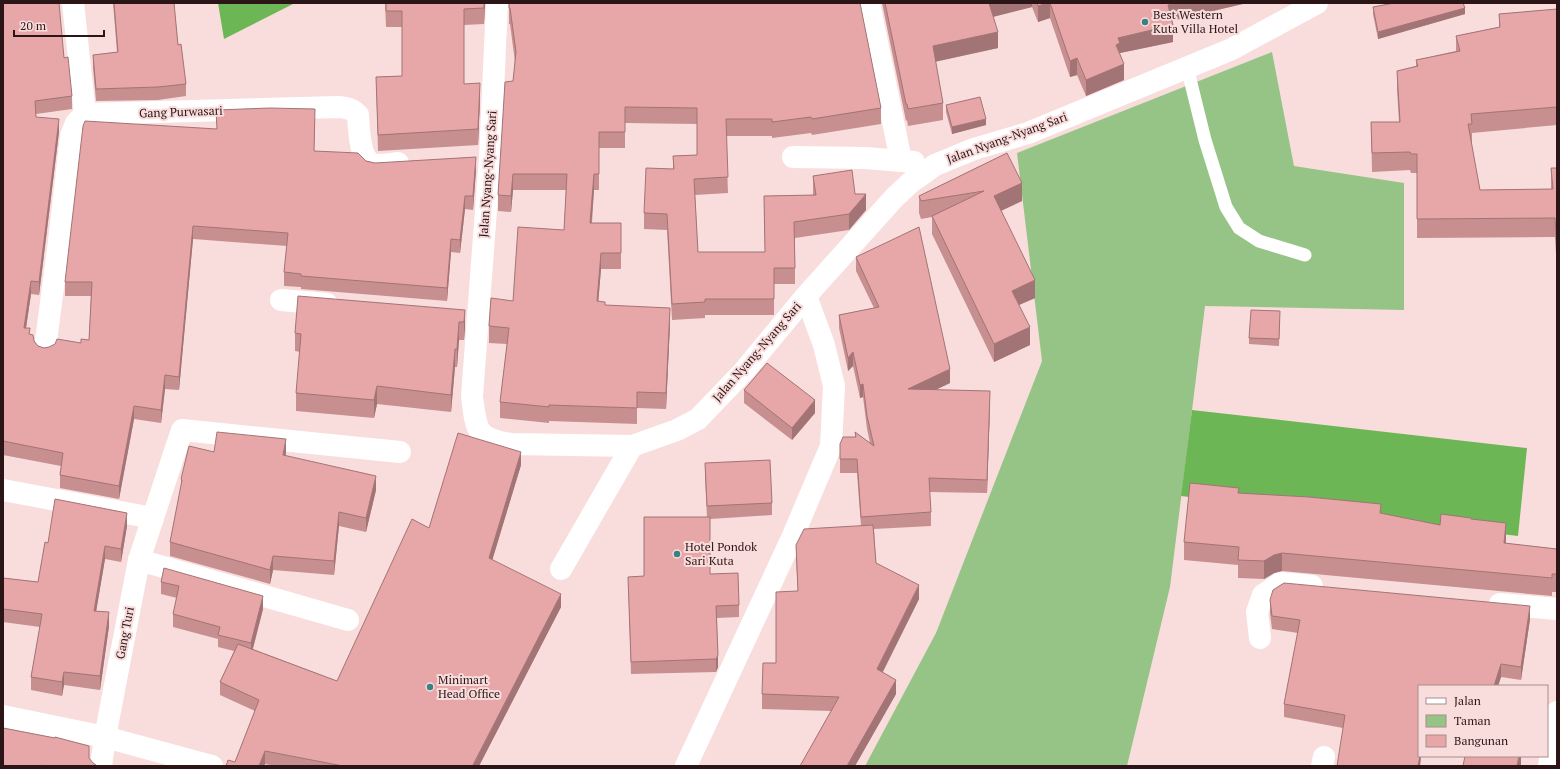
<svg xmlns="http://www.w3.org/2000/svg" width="1560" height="769" font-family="'PT Serif',serif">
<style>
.green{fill:#96c487}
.forest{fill:#6db655}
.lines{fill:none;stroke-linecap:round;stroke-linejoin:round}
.service{stroke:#fff;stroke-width:13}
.minor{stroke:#fff;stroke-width:22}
.wall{fill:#c78f90}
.shaded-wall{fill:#a27475}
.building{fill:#e7a6a7;stroke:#a27475}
.poi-dot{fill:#398284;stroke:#f9dddd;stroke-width:1.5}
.labels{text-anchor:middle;stroke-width:4;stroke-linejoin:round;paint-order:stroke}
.poi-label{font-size:12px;fill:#2c1516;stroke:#f9dddd;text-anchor:start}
.street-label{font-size:12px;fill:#2c1516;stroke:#f9dddd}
</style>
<rect width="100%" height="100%" fill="#f9dddd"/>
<polygon class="green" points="1272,52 1294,166 1404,183 1404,310 1205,306 1170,587 1127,766 865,766 936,633 1042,361 1017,153"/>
<g class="forest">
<polygon points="218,3 295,3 224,39"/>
<polygon points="1192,410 1527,448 1518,536 1181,496"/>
</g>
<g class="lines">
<polyline class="service" points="1187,67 1205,140 1226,207 1239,228 1259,241 1305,255"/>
<g class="minor">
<polyline points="73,3 85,114"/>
<path d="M497 3 490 157 472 396C476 430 476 439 511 444L632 446 677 430 698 419 744 371 806 296 894 198 910 183 935 165 974 149 1028 133 1232 49 1317 3"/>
<polyline points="869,3 901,161"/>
<path d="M85 114 337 107C345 107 352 108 358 115 359 128 359 159 373 164 380 166 391 164 398 163"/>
<polyline points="793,157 866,158 914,162"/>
<polyline points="281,300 327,304"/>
<polyline points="45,349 59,241 71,136 76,123 85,114"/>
<polyline points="3,490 153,518"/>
<polyline points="139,560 348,620"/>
<polyline points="561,569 632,446"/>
<polyline points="1500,604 1557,609"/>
<polyline points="1260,638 1257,612 1263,595 1281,583 1312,586"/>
<polyline points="3,716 105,737 139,560 182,430 400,452"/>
<polyline points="101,766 105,737 212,766"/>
<polyline points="686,766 792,538 831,446 834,386 824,345 806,296"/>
<polyline points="1322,766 1324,757"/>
<polyline points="1549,766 1557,712"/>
</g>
</g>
<g class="wall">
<polygon points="3,3 64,58 72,96 72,109 36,114 36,117 59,132 39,295 31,294 26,328 34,341 38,346 44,348 81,343 89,340 91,296 65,296 65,282 217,129 216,110 315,123 314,151 366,161 375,163 476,170 473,210 465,209 460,253 451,252 447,301 301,289 301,287 284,286 284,272 287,246 193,239 179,390 165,389 161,423 134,419 119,499 60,488 60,475 61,466 3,455"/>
<polygon points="113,3 174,3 178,45 186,84 186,96 158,100 96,101 93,68 93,55 117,52"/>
<polygon points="385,3 485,3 484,24 464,25 464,84 480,99 478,145 378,151 376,77 402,76 402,27 386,27"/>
<polygon points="509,3 881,108 881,124 812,135 811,133 772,138 772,136 726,136 728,193 695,195 698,252 765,252 764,196 813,195 813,176 855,194 866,210 849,230 795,238 795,284 774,284 774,315 705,315 705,318 672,320 667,230 644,229 644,213 673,169 673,156 697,155 697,124 625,123 625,148 599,148 599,190 594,190 592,223 621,223 621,269 601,269 598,301 605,305 670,324 666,409 637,408 637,424 549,421 549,423 500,418 500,402 507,344 489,343 489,326 513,301 564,230 566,190 513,190 511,212 498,211 498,195 513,81 515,62 510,24 509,24"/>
<polygon points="882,3 1247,3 1172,21 1173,42 1120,53 1124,80 1086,96 1077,75 1070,77 1050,18 1038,22 1032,7 993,17 998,48 935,62 943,103 943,120 908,126 907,120 906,121"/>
<polygon points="1393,3 1463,3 1465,14 1378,39 1373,14 1373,7 1393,4"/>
<polygon points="1557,9 1557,125 1472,133 1472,142 1471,143 1480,190 1551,189 1551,168 1557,168 1557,270 1555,237 1417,238 1417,173 1411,173 1410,170 1372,172 1371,122 1399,122 1397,90 1397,71 1416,66 1416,60 1456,51 1456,36 1499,27 1499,14"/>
<polygon points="946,105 986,125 952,134 946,112"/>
<polygon points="1007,153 1022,201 1001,211 1035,298 1019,305 1030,345 994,362 932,234 932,217 921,219 919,213 919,196"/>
<polygon points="856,257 950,383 935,390 990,404 987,493 929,492 931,512 931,526 874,529 876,563 919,599 883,672 896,694 855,766 800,766 831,711 762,709 762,694 776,663 798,591 796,560 796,545 861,526 857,473 840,473 840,457 855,437 855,432 870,443 867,429 863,397 860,398 853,366 848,371 839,328 839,315 874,308 856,271"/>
<polygon points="465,310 465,327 464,340 459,340 457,367 455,367 451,412 377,404 374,418 296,411 296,393 300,352 295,351 295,333"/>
<polygon points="1280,318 1279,346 1249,344 1249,338"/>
<polygon points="744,390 815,413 792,440 744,403"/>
<polygon points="214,452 286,453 285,455 376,490 366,532 339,526 334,575 273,570 270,584 170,556 170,542 181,486 181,479"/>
<polygon points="705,463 772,503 772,515 710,519 710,574 739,605 739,617 717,618 718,667 716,672 631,674 628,577 644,576 707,517 705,476"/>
<polygon points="521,465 492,560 561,607 479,766 275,766 265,764 264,766 226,766 235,762 255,711 220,695 220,682 234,651 218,647 218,639 173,627 173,614 177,598 161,594 161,582 164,568 263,609 253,649 337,681 429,528"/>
<polygon points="1239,493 1381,513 1440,525 1471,519 1505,543 1557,549 1557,592 1552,592 1552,596 1282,571 1274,573 1264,579 1238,578 1238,565 1184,560 1184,542"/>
<polygon points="127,526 121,562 105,559 96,611 109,626 100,690 64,685 62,696 31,690 31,677 40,627 3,622 3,578 38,582 48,543"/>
<polygon points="1270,600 1530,619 1521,680 1501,677 1498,686 1419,686 1419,756 1421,756 1420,766 1343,728 1284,717 1284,704 1298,633 1272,629 1270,613"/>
</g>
<g class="shaded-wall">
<polygon points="484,3 485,3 484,24"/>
<polygon points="988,3 1032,3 1032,7 988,18"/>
<polygon points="1047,3 1050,3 1050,18 1038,22 1038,6"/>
<polygon points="1178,3 1247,3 1168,21 1168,5"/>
<polygon points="1465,8 1465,14 1378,39 1378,32"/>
<polygon points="1173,25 1173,42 1120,53 1116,45 1118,38"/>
<polygon points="998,32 998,48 933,62 933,46"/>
<polygon points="1077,58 1077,75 1070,77 1070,61"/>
<polygon points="1124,64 1124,80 1086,96 1086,80"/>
<polygon points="480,83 480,99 478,145 478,129"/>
<polygon points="59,119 59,132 39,295 39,282"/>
<polygon points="986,119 986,125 952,134 952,127"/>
<polygon points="476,157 476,170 473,210 473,196"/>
<polygon points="513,174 513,190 511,212 511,196"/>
<polygon points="594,174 594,190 590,239 590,223"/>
<polygon points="1022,183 1022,201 994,214 994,196"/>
<polygon points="866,194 866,210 849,230 849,214"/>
<polygon points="465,196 465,209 460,253 460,240"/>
<polygon points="193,226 193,239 179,390 179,377"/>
<polygon points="451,239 451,252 447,301 447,288"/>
<polygon points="601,253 601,269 597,318 597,301"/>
<polygon points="1035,280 1035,298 1012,308 1012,291"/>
<polygon points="31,281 31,294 24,341 24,328"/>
<polygon points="670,308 670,324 666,409 666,393"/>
<polygon points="465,310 465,327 464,340 464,322"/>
<polygon points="459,322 459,340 457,367 457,349"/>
<polygon points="1030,327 1030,345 994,362 994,344"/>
<polygon points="455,349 455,367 451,412 451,395"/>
<polygon points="853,352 853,366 848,371 848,358"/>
<polygon points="950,369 950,383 908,403 908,389"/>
<polygon points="165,375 165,389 161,423 161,410"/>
<polygon points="863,384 863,397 860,398 860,385"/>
<polygon points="377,386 377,404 374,418 374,400"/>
<polygon points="990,391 990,404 987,493 987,480"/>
<polygon points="815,400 815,413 792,440 792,428"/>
<polygon points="134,406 134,419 119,499 119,486"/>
<polygon points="286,439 286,453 283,469 283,455"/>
<polygon points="521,452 521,465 489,571 489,558"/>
<polygon points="376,476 376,490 366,532 366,518"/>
<polygon points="339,512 339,526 334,575 334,561"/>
<polygon points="127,513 127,526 121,562 121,549"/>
<polygon points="1506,523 1506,541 1504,561 1504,543"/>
<polygon points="105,546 105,559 94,624 94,611"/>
<polygon points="1282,553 1282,571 1274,573 1264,579 1264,561 1274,555"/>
<polygon points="273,556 273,570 270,584 270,570"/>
<polygon points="919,585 919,599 877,683 877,669"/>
<polygon points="561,594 561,607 479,766 473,766"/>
<polygon points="263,596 263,609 251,655 251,643"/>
<polygon points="1530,606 1530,619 1521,680 1521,667"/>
<polygon points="109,612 109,626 100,690 100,676"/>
<polygon points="718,655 718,667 716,672 716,659"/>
<polygon points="1501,664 1501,677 1498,686 1494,686"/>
<polygon points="64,672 64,685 62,696 62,682"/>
<polygon points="896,680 896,694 855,766 847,766"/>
<polygon points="265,751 265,764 264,766 259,766"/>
<polygon points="1420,756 1421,756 1420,766 1418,766"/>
<polygon points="1519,756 1521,756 1521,766 1517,766"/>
</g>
<g class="building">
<polygon points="3,3 59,3 64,58 68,57 72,96 35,101 36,117 59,119 39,282 31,281 24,328 30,328 29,334 33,335 34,341 38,346 44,348 49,347 55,344 57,339 81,343 81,339 89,340 92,282 65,282 83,126 85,121 217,129 216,110 270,108 315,109 314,151 358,153 366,161 375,163 476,157 473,196 465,196 460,240 451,239 447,288 301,276 301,274 284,272 288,233 193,226 179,377 165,375 161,410 134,406 119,486 60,475 63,453 3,441"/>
<polygon points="114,3 174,3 178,45 181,44 186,84 158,87 96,89 93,55 118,52"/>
<polygon points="386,3 484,3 484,8 464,9 464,84 480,83 478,129 378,135 376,77 402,76 402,11 386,11"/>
<polygon points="509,3 860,3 881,108 812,119 811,117 772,122 772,119 726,119 728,177 694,179 698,252 765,252 764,196 816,195 813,176 852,170 855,194 866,194 849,214 794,222 795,268 774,268 774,299 705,299 705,302 672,304 667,214 644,213 646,168 674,169 673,156 697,155 697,108 625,107 625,132 599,132 599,174 594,174 590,223 621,223 621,253 601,253 597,301 605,302 605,305 670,308 666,393 637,392 637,408 549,405 549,407 500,402 509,328 489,326 491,298 513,301 518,227 564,230 567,174 513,174 511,196 498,195 505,82 513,81 516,52 510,8 509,8"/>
<polygon points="885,3 989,3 998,32 933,46 943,103 908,109 907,104 906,104"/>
<polygon points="1037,3 1047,3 1038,6"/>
<polygon points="1050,3 1178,3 1168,5 1173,25 1118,38 1120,43 1116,45 1124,64 1086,80 1077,58 1070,61"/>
<polygon points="1394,3 1463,3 1465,8 1378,32 1373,7"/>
<polygon points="1557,9 1557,107 1471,114 1472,124 1468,124 1480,190 1553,189 1551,168 1557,168 1557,251 1555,218 1417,219 1417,154 1411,154 1410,152 1372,153 1371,122 1400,122 1397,71 1418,66 1416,60 1460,51 1456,36 1500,27 1499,14"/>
<polygon points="980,97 986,119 952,127 946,105"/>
<polygon points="1007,153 1022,183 994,196 1035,280 1012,291 1030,327 994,344 932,216 984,191 921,201 919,196"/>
<polygon points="919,227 950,369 908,389 990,391 987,480 929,478 931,512 861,517 857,459 840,459 840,444 843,437 856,437 855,432 874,446 867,416 863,384 860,385 853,352 848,358 839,315 879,307 856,257"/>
<polygon points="298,296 465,310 464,322 459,322 457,349 455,349 451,395 377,386 374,400 296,393 301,334 295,333"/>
<polygon points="1251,310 1280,311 1279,339 1249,338"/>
<polygon points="767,363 815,400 792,428 744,390"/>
<polygon points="217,432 286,439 283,455 376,476 366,518 339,512 334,561 273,556 270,570 170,542 182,480 181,479 189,446 214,452"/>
<polygon points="458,433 521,452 489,558 561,594 473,765 476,766 343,766 265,751 259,766 226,766 228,760 235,762 259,700 220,682 238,644 337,681 412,519 429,528"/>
<polygon points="770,460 772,503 707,506 705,463"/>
<polygon points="1190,483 1239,488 1238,493 1309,497 1381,504 1380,513 1440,525 1441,514 1471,518 1471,519 1506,523 1504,543 1557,549 1557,574 1552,574 1552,578 1282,553 1274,555 1264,561 1238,560 1239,547 1184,542"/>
<polygon points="55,499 127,513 121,549 105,546 94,611 109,612 100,676 64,672 62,682 31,677 42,614 3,609 3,578 38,582 45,542 48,543"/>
<polygon points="644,517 710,517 710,574 738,573 739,605 716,606 718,655 716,659 631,662 628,577 644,576"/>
<polygon points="873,525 876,563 919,585 877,669 896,680 847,766 800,766 839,697 762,694 763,663 776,663 776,592 798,591 796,545 804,529"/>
<polygon points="164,568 263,596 251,643 218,635 220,627 173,614 179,586 161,582"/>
<polygon points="1284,583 1530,606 1521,667 1501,664 1494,686 1419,686 1419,756 1420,756 1418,766 1337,766 1345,715 1284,704 1300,620 1272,616 1270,600 1273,590"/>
<polygon points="3,728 55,738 55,737 89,746 89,758 93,763 96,765 96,766 45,766 42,765 41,766 3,766"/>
<polygon points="1465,756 1519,756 1517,766 1463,766"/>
</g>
<g class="poi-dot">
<circle cx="1145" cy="22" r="4"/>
<circle cx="677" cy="554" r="4"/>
<circle cx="430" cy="687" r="4"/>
</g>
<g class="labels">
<g class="poi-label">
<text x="1153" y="19">Best Western<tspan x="1153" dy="14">Kuta Villa Hotel</tspan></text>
<text x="685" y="551">Hotel Pondok<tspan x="685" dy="14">Sari Kuta</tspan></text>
<text x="438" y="684">Minimart<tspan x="438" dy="14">Head Office</tspan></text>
</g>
<g class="street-label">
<text transform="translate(181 112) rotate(-2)" y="4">Gang Purwasari</text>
<text transform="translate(1007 138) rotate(-20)" y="4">Jalan Nyang-Nyang Sari</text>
<text transform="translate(488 174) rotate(-86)" y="4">Jalan Nyang-Nyang Sari</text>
<text transform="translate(757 352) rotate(-49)" y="4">Jalan Nyang-Nyang Sari</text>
<text transform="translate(125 633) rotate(-79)" y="4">Gang Turi</text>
</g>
</g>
<rect width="1560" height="769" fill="none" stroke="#2c1516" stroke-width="8"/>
<rect x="1418" y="685" width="130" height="72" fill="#f9dddd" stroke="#a78d8d"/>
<rect x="1426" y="698" width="20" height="6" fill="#ffffff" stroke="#a78d8d"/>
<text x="1454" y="705" font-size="12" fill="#2c1516">Jalan</text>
<rect x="1426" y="715" width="20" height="12" fill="#96c487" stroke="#a78d8d"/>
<text x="1454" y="725" font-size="12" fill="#2c1516">Taman</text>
<rect x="1426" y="735" width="20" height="12" fill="#e7a6a7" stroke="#a78d8d"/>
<text x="1454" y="745" font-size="12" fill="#2c1516">Bangunan</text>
<path d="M14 30v6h90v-6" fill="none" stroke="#2c1516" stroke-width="2"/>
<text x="20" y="30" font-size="12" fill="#2c1516" stroke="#f9dddd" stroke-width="3" paint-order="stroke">20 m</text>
</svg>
